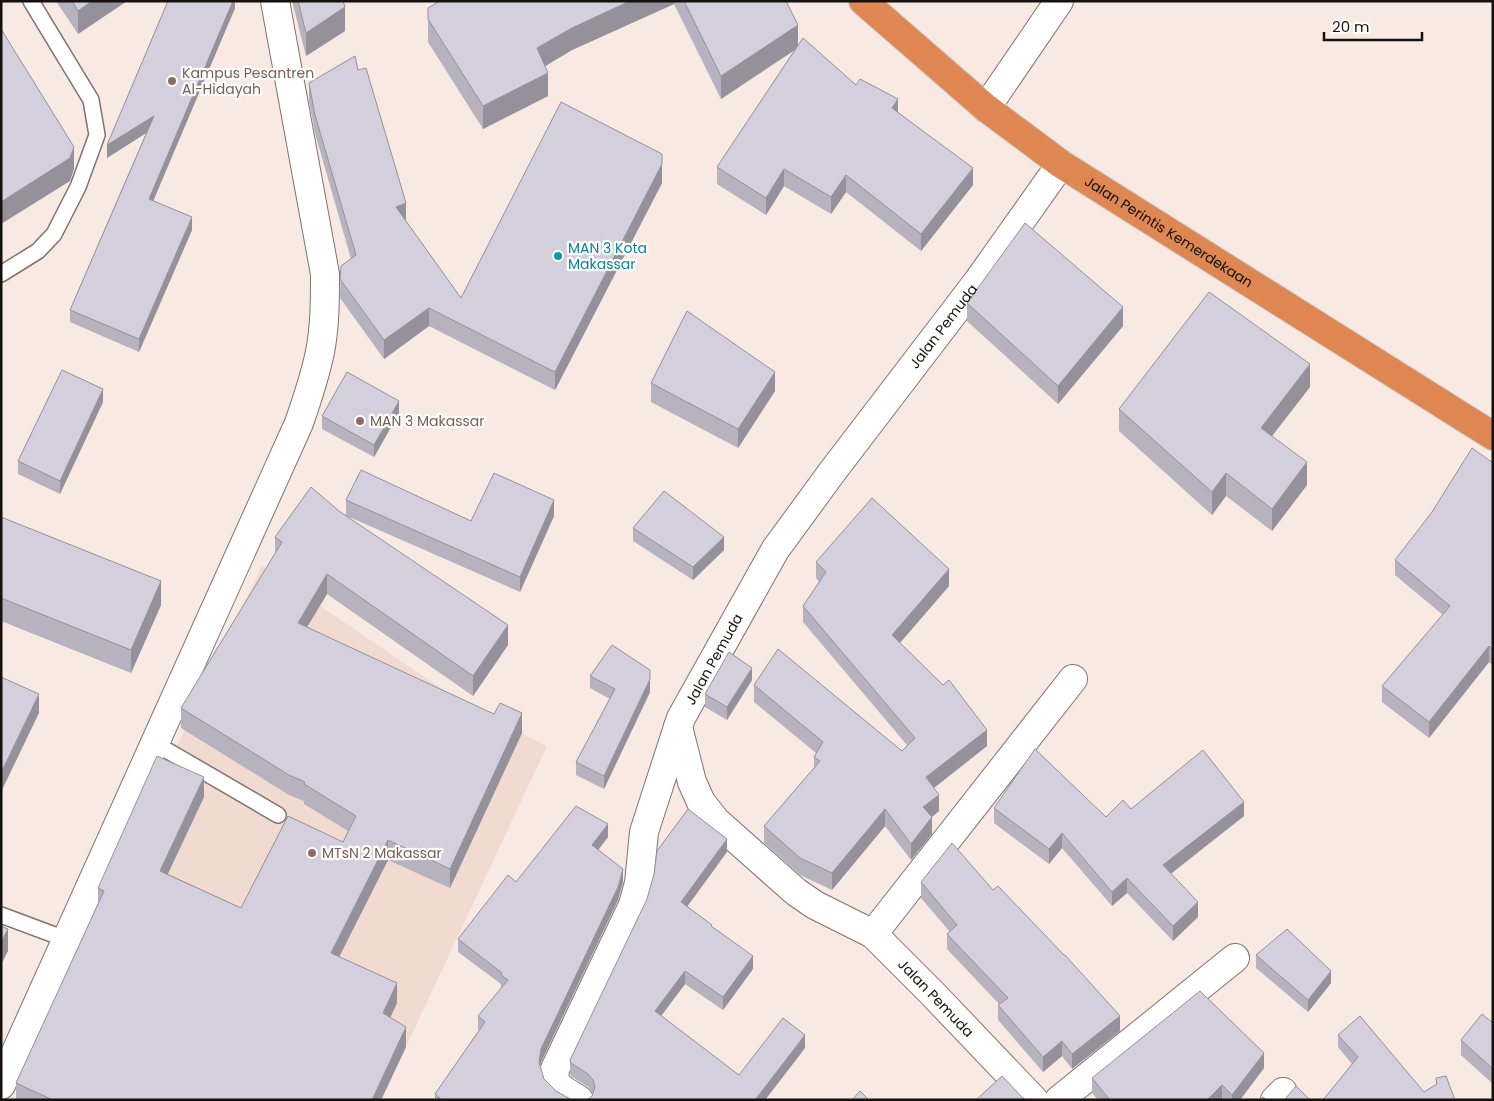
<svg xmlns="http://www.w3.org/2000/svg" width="1494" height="1101" font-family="Poppins,sans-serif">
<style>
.built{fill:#f1dad0}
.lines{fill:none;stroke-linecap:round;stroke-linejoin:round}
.service-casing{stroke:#81736e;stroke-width:18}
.minor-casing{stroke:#81736e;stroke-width:30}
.trunk-casing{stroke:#cccbca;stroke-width:30}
.service{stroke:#fff;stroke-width:15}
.minor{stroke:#fff;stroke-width:28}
.trunk{stroke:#df8752;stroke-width:28}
.wall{fill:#b6b2be}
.shaded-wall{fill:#94919b}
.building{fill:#d4cfdd;stroke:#94919b}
.education-dot{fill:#8d6e63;stroke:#fff;stroke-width:2}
.culture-dot{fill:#0f9aa8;stroke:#fff;stroke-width:2}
.labels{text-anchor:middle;stroke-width:4.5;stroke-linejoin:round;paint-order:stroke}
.education-label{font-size:14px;fill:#785e54;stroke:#fff;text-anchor:start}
.street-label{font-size:14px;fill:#16110f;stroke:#fff}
.culture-label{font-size:14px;fill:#0d838f;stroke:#fff;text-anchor:start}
</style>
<rect width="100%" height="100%" fill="#f8e9e2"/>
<polygon class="built" points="262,566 471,709 547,746 381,1100 331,1100 89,938 166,769"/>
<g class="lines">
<g class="service-casing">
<g id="service">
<polyline points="1,274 38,251 54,234 78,187 97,135 91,100 31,1"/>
<polyline points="156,744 278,815"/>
<polyline points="1,915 68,940"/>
</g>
</g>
<g class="minor-casing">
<g id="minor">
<polyline points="986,108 1059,1"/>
<polyline points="873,934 1073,679"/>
<path d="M1 1085 299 423C307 400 315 376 320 352 325 326 325 300 325 274L275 1"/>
<path d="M579 1100C565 1090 552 1088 555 1069L633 905 639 883 644 832 678 727"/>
<path id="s1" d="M1034 1100 932 993 873 934 815 905 796 892 716 821 701 802 692 782 678 727 681 718 775 550 832 472 978 281 1061 164"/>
<polyline points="1059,1100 1235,958"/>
<polyline points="1275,1100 1283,1092"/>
</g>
</g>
<g class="trunk-casing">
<g id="trunk">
<path id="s2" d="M863 1 986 108 1061 164 1493 436"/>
</g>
</g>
<use href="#service" class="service"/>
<use href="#minor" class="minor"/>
<use href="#trunk" class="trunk"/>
</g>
<g class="wall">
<polygon points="56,1 127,1 78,34"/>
<polygon points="235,1 235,8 153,200 192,230 139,352 70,322 70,310 146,133 107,158"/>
<polygon points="292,1 343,1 345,31 306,56"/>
<polygon points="440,1 786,1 798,46 898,112 973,185 921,251 846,192 831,214 784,186 766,215 717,184 717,167 795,49 721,99 674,4 572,50 545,66 548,96 483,129 428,42 428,8"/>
<polygon points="358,70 406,221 461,298 662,164 662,183 555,390 429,326 384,359 340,298 341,266 351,259 315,133 309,101 309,83"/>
<polygon points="967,303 1123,326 1058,404 967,321"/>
<polygon points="651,383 775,391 738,448 651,402"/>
<polygon points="1310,387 1272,436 1307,485 1272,531 1226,496 1212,515 1119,431 1119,409"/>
<polygon points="103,402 60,494 18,474 18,461"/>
<polygon points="399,413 374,457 322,429 322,416"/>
<polygon points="1493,463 1493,665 1489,662 1429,738 1382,702 1382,686 1443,615 1395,575 1395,560"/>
<polygon points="346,500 471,521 554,516 520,592 347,516 508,645 473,696 327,594 307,627 522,733 450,888 388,860 339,957 397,1003 390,1018 406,1047 381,1100 16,1100 16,1083 98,906 98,888 204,797 168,874 241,908 343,842 348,831 304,804 304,801 289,795 181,728 181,708 275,554 275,537 339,511 346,516"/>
<polygon points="1,517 161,605 131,673 1,621"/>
<polygon points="633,528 724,550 693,580 633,541"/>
<polygon points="816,562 949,586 900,643 987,746 934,788 939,811 932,817 932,834 911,860 885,826 832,890 800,875 764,843 764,826 814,768 814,757 816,753 754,702 754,685 902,751 907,745 803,622 803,606 819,582 816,578"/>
<polygon points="590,676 650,692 604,789 576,775 576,762 610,699 590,688"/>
<polygon points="752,680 727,720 705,707 705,694"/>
<polygon points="994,808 1106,817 1244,816 1171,873 1198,917 1173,941 1127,893 1112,906 1062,848 1049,864 994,823"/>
<polygon points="608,837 598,850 623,882 618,900 541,1062 540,1066 544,1079 556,1091 572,1100 435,1100 435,1094 479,1030 478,1029 478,1016 501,988 501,984 458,952 458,939 516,882"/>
<polygon points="727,852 687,906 712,927 753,969 723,1010 685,984 661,1016 739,1075 805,1048 765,1100 592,1096 593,1093 588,1087 571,1076 570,1073 570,1060"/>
<polygon points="921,882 993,890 1120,1031 1072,1069 1062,1056 1043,1072 998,1020 998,1005 999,1004 947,949 947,934 950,932 921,898"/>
<polygon points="1256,955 1331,983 1308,1012 1256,968"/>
<polygon points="1493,1023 1493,1084 1461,1055 1461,1040"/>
<polygon points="1338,1035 1424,1092 1436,1085 1436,1078 1455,1100 1323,1100 1352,1064 1338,1047"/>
<polygon points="1264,1068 1240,1100 1098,1100 1092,1093 1092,1078"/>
</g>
<g class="shaded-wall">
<polygon points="92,1 127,1 78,34 78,11"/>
<polygon points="233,1 235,1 235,8 149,211 149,199"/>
<polygon points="630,1 674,1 674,4 572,50 537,71 537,48 572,28"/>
<polygon points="345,7 345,31 306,56 306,33"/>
<polygon points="798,25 798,48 721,99 721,76"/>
<polygon points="548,73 548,96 483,129 483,106"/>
<polygon points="898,99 898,116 892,108"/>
<polygon points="154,116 154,128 107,158 107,145"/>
<polygon points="74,147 74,169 70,181 1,224 1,202"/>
<polygon points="662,164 662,183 555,390 555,372"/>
<polygon points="973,168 973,185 921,251 921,234"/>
<polygon points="784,169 784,186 766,215 766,198"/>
<polygon points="846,175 846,192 831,214 831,197"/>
<polygon points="406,203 406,221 396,207"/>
<polygon points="192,217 192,230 139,352 139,339"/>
<polygon points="1123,307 1123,326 1058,404 1058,386"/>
<polygon points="429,308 429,326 384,359 384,340"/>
<polygon points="1310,364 1310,387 1261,450 1261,428"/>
<polygon points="775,372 775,391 738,448 738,429"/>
<polygon points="103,389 103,402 60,494 60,481"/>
<polygon points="399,401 399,413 374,457 374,445"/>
<polygon points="1307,462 1307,485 1272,531 1272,509"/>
<polygon points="1226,473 1226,496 1212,515 1212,492"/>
<polygon points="554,500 554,516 520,592 520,577"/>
<polygon points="724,537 724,550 693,580 693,567"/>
<polygon points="949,569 949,586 892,652 892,635"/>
<polygon points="327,574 327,594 298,642 298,623"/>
<polygon points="161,581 161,605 131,673 131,650"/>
<polygon points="508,625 508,645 473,696 473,676"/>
<polygon points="1489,646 1489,662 1429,738 1429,722"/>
<polygon points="752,668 752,680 727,720 727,707"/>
<polygon points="650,679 650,692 604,789 604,776"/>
<polygon points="39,694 39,713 1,792 1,773"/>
<polygon points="522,713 522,733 450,888 450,869"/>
<polygon points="987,730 987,746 926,794 926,777"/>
<polygon points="204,777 204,797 160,890 160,871"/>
<polygon points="939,795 939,811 923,824 923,807"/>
<polygon points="1244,802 1244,816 1163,880 1163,865"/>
<polygon points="885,809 885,826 832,890 832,873"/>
<polygon points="932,817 932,834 911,860 911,844"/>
<polygon points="608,824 608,837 592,858 592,845"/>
<polygon points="1062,833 1062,848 1049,864 1049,849"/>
<polygon points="727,839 727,852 681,915 681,902"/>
<polygon points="388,840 388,860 331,973 331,953"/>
<polygon points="623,869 623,882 618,900 541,1062 539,1075 539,1062 541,1049"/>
<polygon points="1127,878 1127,893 1112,906 1112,892"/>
<polygon points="1198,902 1198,917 1173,941 1173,926"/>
<polygon points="8,929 8,951 1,965 1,942"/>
<polygon points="753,956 753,969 723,1010 723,997"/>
<polygon points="685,971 685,984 655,1024 655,1011"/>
<polygon points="1331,971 1331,983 1308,1012 1308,1000"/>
<polygon points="397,983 397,1003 383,1033 383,1013"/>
<polygon points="1120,1016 1120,1031 1072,1069 1072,1054"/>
<polygon points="406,1027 406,1047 381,1100 372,1100"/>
<polygon points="805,1035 805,1048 765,1100 755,1100"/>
<polygon points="1062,1041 1062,1056 1043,1072 1043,1057"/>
<polygon points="1264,1053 1264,1068 1240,1100 1232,1100 1232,1095"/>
<polygon points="1222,1085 1222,1100 1207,1100"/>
</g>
<g class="building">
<polygon points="72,1 92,1 78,11"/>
<polygon points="168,1 233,1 149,199 192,217 139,339 70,310 154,116 107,145"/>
<polygon points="298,1 343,1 345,7 306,33"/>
<polygon points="440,1 630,1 572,28 537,48 548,73 483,106 428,19 428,8"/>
<polygon points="684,1 786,1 798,25 721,76"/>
<polygon points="1,29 74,147 70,158 1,202"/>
<polygon points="803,38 856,85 860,79 898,99 892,108 973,168 921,234 846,175 831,197 784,169 766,198 717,167"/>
<polygon points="355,56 358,70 366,68 406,203 396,207 461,298 561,102 662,154 662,164 555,372 429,308 384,340 340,279 341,266 356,255 315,115 309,83"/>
<polygon points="1025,223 1123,307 1058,386 967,303"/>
<polygon points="1209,292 1310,364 1261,428 1307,462 1272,509 1226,473 1212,492 1119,409"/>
<polygon points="687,311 775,372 738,429 651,383"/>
<polygon points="62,370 103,389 60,481 18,461"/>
<polygon points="347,372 399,401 374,445 322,416"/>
<polygon points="1472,448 1493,463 1493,650 1489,646 1429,722 1382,686 1450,606 1395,560 1432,512"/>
<polygon points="361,470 471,521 494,473 554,500 520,577 346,500"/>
<polygon points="311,487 339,511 508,625 473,676 327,574 298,623 494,714 500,703 522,713 450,869 388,840 331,953 397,983 383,1013 406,1027 372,1100 53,1100 16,1083 104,891 98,888 157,756 204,777 160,871 241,908 288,816 343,842 356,816 304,784 305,782 289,775 181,708 282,542 275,537"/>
<polygon points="664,491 724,537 693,567 633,528"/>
<polygon points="872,498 949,569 892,635 943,685 949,680 987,730 926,777 939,795 923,807 932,817 911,844 885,809 832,873 800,858 764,826 820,761 814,757 823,742 754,685 778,649 902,751 915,738 803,606 826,572 816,562"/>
<polygon points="1,517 161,581 131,650 1,598"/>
<polygon points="612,645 650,670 650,679 604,776 576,762 615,689 590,676"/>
<polygon points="729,652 752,668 727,707 705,694"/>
<polygon points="1,677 39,694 1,773"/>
<polygon points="1035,749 1106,817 1123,800 1131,809 1203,750 1244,802 1163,865 1198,902 1173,926 1127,878 1112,892 1062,833 1049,849 994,808"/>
<polygon points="576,806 608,824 592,845 623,869 618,887 541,1049 539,1062 544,1079 556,1091 572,1100 442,1100 435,1094 485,1022 478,1016 508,980 501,975 502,973 458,939 508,875 516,882"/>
<polygon points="688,809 727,839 681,902 712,925 711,926 753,956 723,997 685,971 655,1011 739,1075 783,1018 805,1035 755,1100 587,1100 592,1096 595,1087 593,1080 588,1074 571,1063 570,1060 647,899 654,874 657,851"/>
<polygon points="952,843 993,890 998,886 1064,955 1065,955 1120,1016 1072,1054 1062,1041 1043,1057 998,1005 1008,998 947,934 957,925 921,882"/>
<polygon points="1,926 8,929 1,942"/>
<polygon points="1287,929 1331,971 1308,1000 1256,955"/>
<polygon points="1200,991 1264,1053 1232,1095 1222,1085 1207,1100 1110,1100 1092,1078"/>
<polygon points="1482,1014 1493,1023 1493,1069 1461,1040"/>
<polygon points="1360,1016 1424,1092 1437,1084 1436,1078 1446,1076 1455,1100 1323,1100 1358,1057 1338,1035"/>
<polygon points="1002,1076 1023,1098 1026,1100 976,1100"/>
<polygon points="1296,1086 1310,1100 1284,1100 1286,1098"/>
<polygon points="860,1091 869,1100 852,1100"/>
<polygon points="1263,1097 1267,1100 1260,1100"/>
</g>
<g class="education-dot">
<circle cx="172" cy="81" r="5"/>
<circle cx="360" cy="421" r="5"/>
<circle cx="312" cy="853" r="5"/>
</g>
<circle class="culture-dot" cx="558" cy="256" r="5"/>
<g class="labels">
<g class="education-label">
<text x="182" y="78">Kampus Pesantren<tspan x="182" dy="16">Al-Hidayah</tspan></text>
<text x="370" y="426">MAN 3 Makassar</text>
<text x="322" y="858">MTsN 2 Makassar</text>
</g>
<g class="street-label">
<text dy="5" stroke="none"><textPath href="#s2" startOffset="384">Jalan Perintis Kemerdekaan</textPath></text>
<text dy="5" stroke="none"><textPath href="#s1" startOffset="1011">Jalan Pemuda</textPath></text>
<text dy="5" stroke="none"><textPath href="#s1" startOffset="606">Jalan Pemuda</textPath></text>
<text transform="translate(936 998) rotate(46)" y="5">Jalan Pemuda</text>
</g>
<g class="culture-label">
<text x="568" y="253">MAN 3 Kota<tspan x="568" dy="16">Makassar</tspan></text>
</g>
</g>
<rect width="1494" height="1101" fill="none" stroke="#16110f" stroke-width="5"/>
<path d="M1324 32v8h98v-8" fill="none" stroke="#16110f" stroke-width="2.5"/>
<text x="1332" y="32" font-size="15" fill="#16110f" stroke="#ffffff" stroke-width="4" paint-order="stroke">20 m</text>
</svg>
